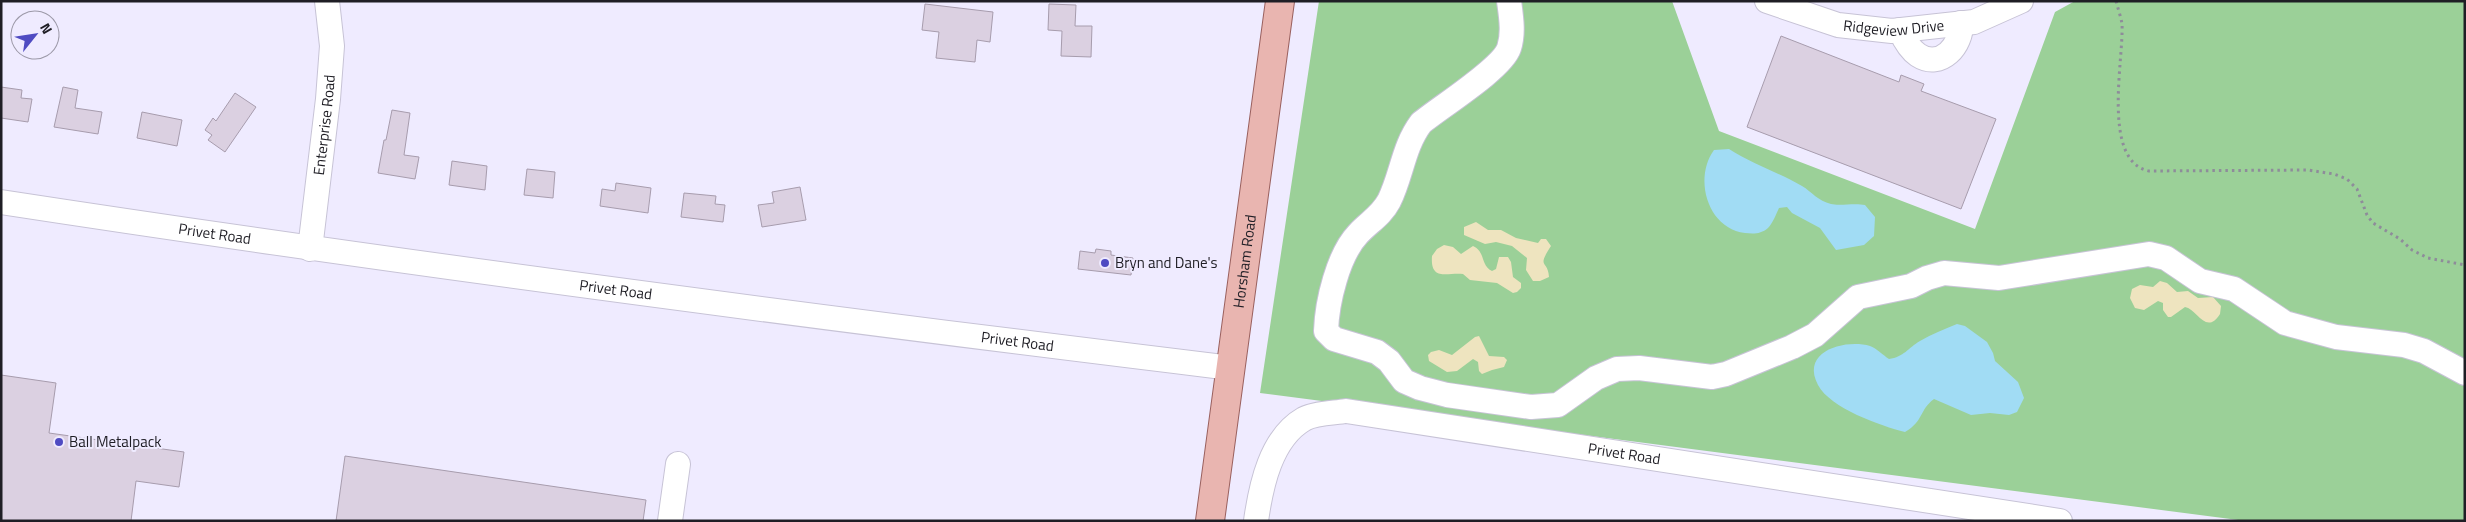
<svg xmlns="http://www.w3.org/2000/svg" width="2466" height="522" font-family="'Titillium Web',sans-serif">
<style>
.green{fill:#9bd098}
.sand{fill:#eee4bf}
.water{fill:#a1dcf4}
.building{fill:#dbd0e1;stroke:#a79cad}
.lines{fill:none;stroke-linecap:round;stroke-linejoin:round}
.minor-casing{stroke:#c7c3d6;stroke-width:26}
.major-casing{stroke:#99605e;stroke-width:30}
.path{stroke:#8e8c9a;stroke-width:3;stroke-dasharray:2.5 4;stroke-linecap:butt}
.minor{stroke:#fff;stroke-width:24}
.major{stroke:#e9b5b0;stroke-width:28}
.poi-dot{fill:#4f4bc2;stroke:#efebff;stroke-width:2}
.labels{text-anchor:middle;stroke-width:4;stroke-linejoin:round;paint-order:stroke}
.street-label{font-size:15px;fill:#1f1e25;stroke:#efebff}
.poi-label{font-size:15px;fill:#1f1e25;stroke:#efebff;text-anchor:start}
</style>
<rect width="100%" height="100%" fill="#efebff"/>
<polygon class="green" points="1319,1 1672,1 1719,131 1975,229 2055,12 2075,1 2465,1 2465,521 2246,521 1260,393"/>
<g class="sand">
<path d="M1476 222 1488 230H1501L1516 238 1538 243 1541 239H1546L1551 246C1536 269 1548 259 1549 277L1540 281H1533L1526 270 1527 258 1512 246 1496 242 1485 244 1464 235V227Z"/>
<path d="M1444 245 1453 247 1461 254 1473 246C1486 252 1480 265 1492 271L1496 269 1499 257H1508L1511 262 1513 277 1521 283V288L1517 292 1513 293 1497 283 1470 280 1463 274C1448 272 1430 282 1432 256L1437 249Z"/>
<path d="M2160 281 2167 283 2177 292 2188 291 2198 298 2213 297 2221 306 2220 314C2206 336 2197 309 2185 307L2171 317H2168L2163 310V303L2158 301 2144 310 2135 308 2130 298 2132 289 2140 285 2153 287Z"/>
<polygon points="1479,336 1489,356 1504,357 1507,360 1504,367 1492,370 1482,374 1479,371 1478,362 1473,359 1457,371 1447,372 1429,361 1428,355 1431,352 1439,350 1452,355 1475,337"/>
</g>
<g class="water">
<path d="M1729 149C1752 164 1778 172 1802 186 1812 192 1818 201 1831 204 1839 206 1855 203 1865 205L1875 217 1874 236 1864 245 1836 250 1820 228 1792 213 1787 207 1779 208C1776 214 1773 223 1768 228 1761 234 1754 234 1745 233 1708 229 1693 179 1714 150Z"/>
<path d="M1957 324 1965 326 1987 342 1993 353 1995 361 2018 382 2024 398 2017 412 2009 415 1990 413 1971 415 1934 399C1919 410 1924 421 1905 432 1881 426 1830 408 1818 385 1800 351 1845 339 1870 346 1876 348 1883 355 1889 359 1904 357 1908 348 1920 341 1932 334 1945 329 1957 324Z"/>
</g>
<g class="building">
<polygon points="925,4 993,12 990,42 977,40 975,62 936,58 939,32 922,30"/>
<polygon points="1049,4 1076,5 1075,26 1092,26 1091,57 1061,56 1062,31 1048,30"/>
<polygon points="1781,36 1899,82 1901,75 1924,84 1921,91 1996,119 1961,209 1747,127"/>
<polygon points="1,87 22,90 21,98 32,99 28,122 1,118"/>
<polygon points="63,87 78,90 75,108 102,112 98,134 54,127"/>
<polygon points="235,93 256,107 225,152 208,140 212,135 205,130 213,118 216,121"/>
<polygon points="392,110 410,113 404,155 419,157 415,179 378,173 384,140 386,140"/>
<polygon points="142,112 182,120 177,146 137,138"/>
<polygon points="452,161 487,166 485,190 449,185"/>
<polygon points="527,169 555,172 553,198 524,195"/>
<polygon points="616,183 651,188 648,213 600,206 602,189 615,191"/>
<polygon points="800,187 806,220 762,227 758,205 774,203 772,192"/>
<polygon points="684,193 716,196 715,204 725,205 723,222 681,217"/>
<polygon points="1096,249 1111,251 1111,255 1133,258 1131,275 1078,269 1080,251 1095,253"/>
<polygon points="1,375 56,383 49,433 184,452 179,487 136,481 131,521 1,521"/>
<polygon points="345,456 646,500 643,521 336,521"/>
</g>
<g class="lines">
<g class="minor-casing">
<g id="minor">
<path d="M1509 1C1511 16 1514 33 1509 48 1502 69 1440 107 1421 123 1403 147 1402 175 1389 201 1381 216 1369 222 1358 234 1338 255 1327 302 1326 331L1334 339 1377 352 1389 361 1404 381 1420 388 1447 395 1531 407 1558 405 1596 378 1617 369 1639 368 1712 377 1726 374 1792 347 1815 335 1858 297 1911 286 1927 278 1944 273 1999 278 2149 254 2166 258 2200 281 2234 289 2285 323 2336 337 2404 345 2424 351 2465 373"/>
<path id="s1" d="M1767 1 1838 25 1892 31 1974 22 2021 1"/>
<path d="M1900 30C1904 39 1909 49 1918 55 1941 70 1962 45 1961 23"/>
<path id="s2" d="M1 202C411 265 820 318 1231 368"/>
<path id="s3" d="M310 249 328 99 332 46 327 1"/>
<polyline points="670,521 678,464"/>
<path id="s4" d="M1256 521C1261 485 1271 438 1304 419 1315 413 1334 413 1346 411L2060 521"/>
</g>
</g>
<g class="major-casing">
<g id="major">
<path id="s5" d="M1210 521 1280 1"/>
</g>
</g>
<path class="path" d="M2116 1C2118 9 2121 17 2122 24 2124 59 2101 161 2149 171L2308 170 2334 174 2347 179 2357 189 2367 215 2373 223 2400 239 2412 250 2428 258 2465 265"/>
<use href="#minor" class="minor"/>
<use href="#major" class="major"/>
</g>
<g class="poi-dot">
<circle cx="1105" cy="263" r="5"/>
<circle cx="59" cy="442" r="5"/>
</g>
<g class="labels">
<g class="street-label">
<text dy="5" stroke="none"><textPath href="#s1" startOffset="131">Ridgeview Drive</textPath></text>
<text dy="5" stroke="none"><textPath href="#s3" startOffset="125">Enterprise Road</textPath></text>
<text dy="5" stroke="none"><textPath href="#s2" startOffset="216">Privet Road</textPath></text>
<text dy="5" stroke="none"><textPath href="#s5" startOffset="262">Horsham Road</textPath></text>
<text dy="5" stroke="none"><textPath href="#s2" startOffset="621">Privet Road</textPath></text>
<text dy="5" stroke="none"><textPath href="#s2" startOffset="1026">Privet Road</textPath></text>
<text dy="5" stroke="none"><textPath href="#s4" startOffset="441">Privet Road</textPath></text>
</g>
<g class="poi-label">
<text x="1115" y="268">Bryn and Dane's</text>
<text x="69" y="447">Ball Metalpack</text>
</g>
</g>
<rect width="2466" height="522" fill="none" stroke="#1f1e25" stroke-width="5"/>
<g transform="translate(35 35) rotate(60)"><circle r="24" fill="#efebff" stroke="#9c99a8"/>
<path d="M0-4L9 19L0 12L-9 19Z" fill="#4f4bc2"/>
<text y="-8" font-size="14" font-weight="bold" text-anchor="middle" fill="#1f1e25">N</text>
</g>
</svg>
